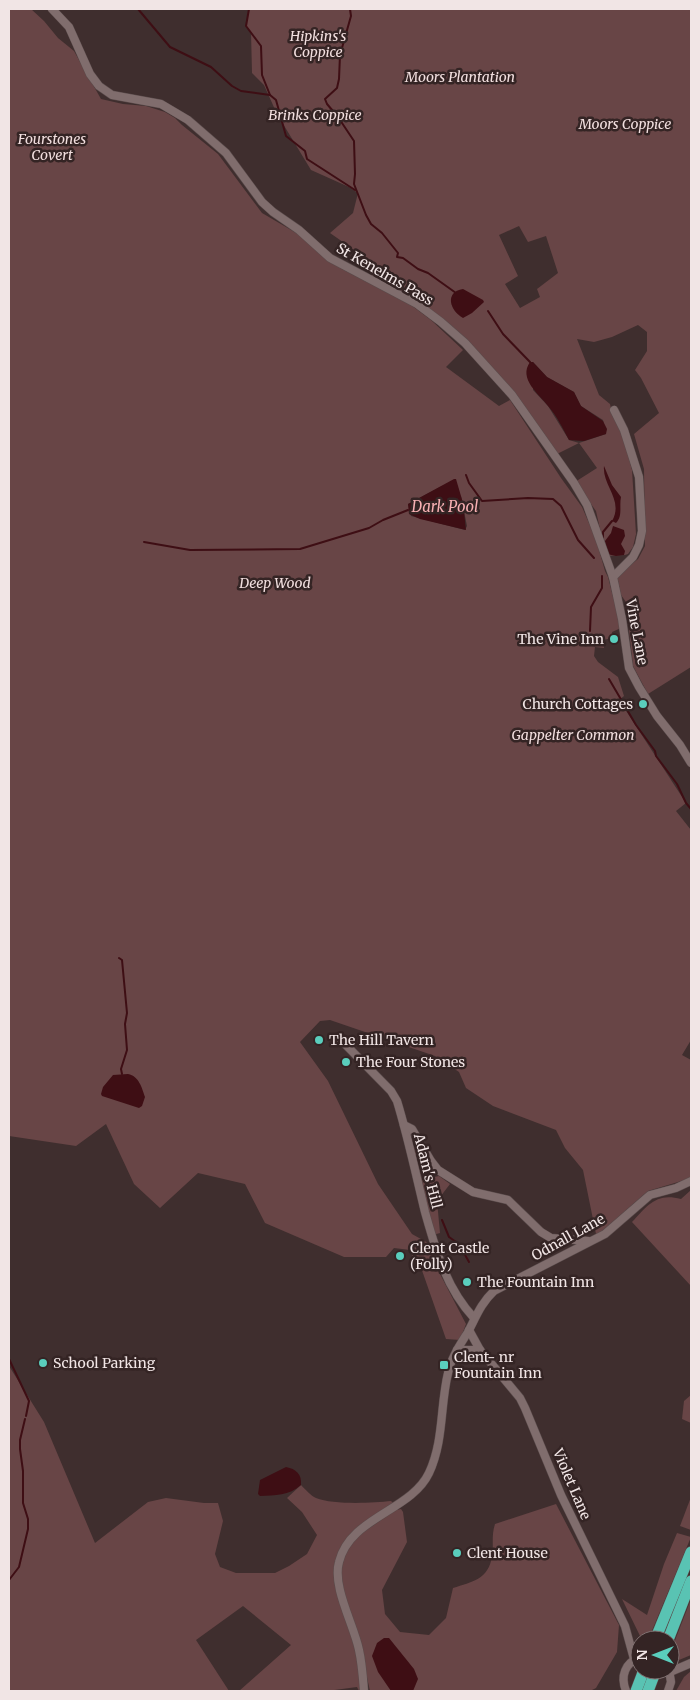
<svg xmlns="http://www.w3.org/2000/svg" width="700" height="1700" font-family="Merriweather,serif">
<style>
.green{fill:#684546;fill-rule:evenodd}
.water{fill:#3e0e14}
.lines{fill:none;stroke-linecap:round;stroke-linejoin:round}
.stream{stroke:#3e0e14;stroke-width:2}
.minor-casing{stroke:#5a4c4c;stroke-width:9}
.highway-casing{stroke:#5a4c4c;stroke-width:12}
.minor{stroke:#806d6d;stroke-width:8}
.highway{stroke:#59c3b3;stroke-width:11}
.poi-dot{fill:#5acebd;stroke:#342424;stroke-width:2}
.labels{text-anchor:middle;stroke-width:5;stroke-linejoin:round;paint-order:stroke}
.park-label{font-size:14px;font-style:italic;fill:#f2dfdf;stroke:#342424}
.street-label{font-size:14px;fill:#f1e5e5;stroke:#342424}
.poi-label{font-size:14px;fill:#f1e5e5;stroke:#342424;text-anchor:start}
.water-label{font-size:15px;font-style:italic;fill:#f8b0b3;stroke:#342424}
</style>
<rect width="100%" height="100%" fill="#3f2e2e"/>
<g class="green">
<path d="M9 9H31L44 21 58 38 74 51 101 99 123 104 146 106 165 112 175 118 182 125 218 154 262 213 298 234 342 269 407 302 431 320 463 350 446 367 499 406 510 400 561 478 582 507 596 539 605 571 608 577 621 628 612 632 613 638 603 640 604 648 595 647 594 656 598 662 618 677 624 696 619 700 686 803 676 811 691 830V1040L682 1055 691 1060V1176L688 1179 648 1191 600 1233 596 1234 583 1170 565 1148 556 1130 493 1106 466 1088 459 1072 435 1056 330 1020 320 1021 300 1042 328 1081 378 1184 412 1234 428 1243 440 1274 466 1324 460 1340 446 1339 418 1259 413 1258 410 1250 394 1248 386 1257H344L265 1223 245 1184 198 1173 160 1208 134 1184 106 1124 76 1146 9 1136ZM442 486 461 496 467 526 465 530 411 516 408 504Z"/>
<path d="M249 9H691V667L648 694 633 666 626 602 621 595 617 576 638 559 645 546 644 469 634 434 659 413 641 378 635 370 647 351V332L638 325 612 337 594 342 577 339 599 395 610 404 613 417 621 427 632 470 636 534 633 547 628 554 625 555 606 556 596 511 575 482 597 468 579 443 557 454 516 394 442 319 389 284 391 277 384 275 383 280 372 276 370 261 330 233 353 213 358 193 349 187 311 170 277 114 264 85 252 73 251 32 246 26ZM519 226 528 242 546 236 558 273 537 289 540 297 520 308 505 284 518 276 499 235ZM533 362 547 377 574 392 581 406 603 420 606 434 579 443 569 440 548 406 533 390Z"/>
<polygon points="415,1147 420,1148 423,1152 416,1155 422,1180 439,1176 450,1184 437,1201 440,1233 433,1235 422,1181 419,1181 413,1148"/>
<path d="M691 1190V1286L632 1222C647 1206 656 1192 681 1199Z"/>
<path d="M9 1366 44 1422 95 1543 148 1502 166 1498 204 1503H218L223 1521 215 1554 220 1567 236 1573H275L289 1566 307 1554 317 1535 302 1512 287 1498 301 1485C305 1489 311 1496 316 1498 333 1505 373 1503 391 1501L393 1503 347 1538 341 1549 335 1579 357 1649 362 1691H359L357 1687 327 1691H239L291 1645 243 1606 196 1640 229 1691H9Z"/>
<polygon points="691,1395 691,1423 682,1419 684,1401"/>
<polygon points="691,1497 691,1530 680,1526"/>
<path d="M556 1504 619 1625 617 1652 596 1688 590 1691H370L361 1651 347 1604 340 1574 347 1548 353 1539 396 1510 401 1509 403 1512 407 1542 382 1590 385 1614 400 1632 429 1635 446 1618 453 1588C472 1582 489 1579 492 1556 494 1544 491 1537 495 1524Z"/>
<polygon points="677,1533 691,1537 651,1633 647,1640 642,1640 622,1599 647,1615 664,1564"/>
<polygon points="691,1599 691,1655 679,1660 673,1654 672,1648"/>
<polygon points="691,1671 691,1691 676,1691 684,1677"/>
</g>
<g class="water">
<path d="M463 289 483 300 484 302 472 313 463 318C450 311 444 292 463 289Z"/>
<path d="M530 362H533L547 377 574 392 581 406 603 421 607 429 606 434 584 441 569 440C563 429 557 416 548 406 539 394 518 379 530 362Z"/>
<path d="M604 466 612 485 621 497C619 506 623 516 616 523L612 521C624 500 602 486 604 466Z"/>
<polygon points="454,479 456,479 463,503 466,530 420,519 409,514 408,504"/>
<polygon points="613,526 624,530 625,536 621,544 625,551 624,555 616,556 607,554 605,541 611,533"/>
<path d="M128 1074C139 1076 142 1088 145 1097L142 1106 139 1108 102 1096 101 1094 103 1087 113 1075Z"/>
<path d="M286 1467C296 1469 302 1474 301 1485 289 1496 275 1495 260 1496L258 1494 260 1480Z"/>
<polygon points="384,1638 389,1638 414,1669 418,1679 413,1691 391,1691 378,1672 372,1656 377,1643"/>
</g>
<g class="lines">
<g class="stream">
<polyline points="138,9 170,47 211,67 232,86 241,91 270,95"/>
<polyline points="249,9 246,26 261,46 262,75 270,95 276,100 286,136 305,151 307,159 355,190"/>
<polyline points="350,9 351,16 340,55 339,79 337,88 325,99 327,104 338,117 354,141 355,174 354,184 366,215 371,224 382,233 398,253 397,257 403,258 418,269 428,273 456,293"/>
<polyline points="488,311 503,334 530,362"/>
<polyline points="466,475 469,483 482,501 528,498 553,499 561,506 578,540 594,558"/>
<polyline points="603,540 603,532 612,521"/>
<polyline points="144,542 190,550 300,549 369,528 383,520 408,510"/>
<polyline points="590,631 591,607 602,588 602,576"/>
<polyline points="609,679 636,725 655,751 656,756 677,784 686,803 691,809"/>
<polyline points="119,958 122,960 127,1013 125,1024 127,1050 121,1069 122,1074"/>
<polyline points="442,1220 449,1237 459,1244 469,1262"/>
<polyline points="9,1359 29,1401 26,1416"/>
<polyline points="9,1580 19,1567 28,1529 28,1519 23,1503 23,1471 20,1449 20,1440 25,1419"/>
</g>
<g class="minor-casing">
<g id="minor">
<polyline points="52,9 69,27 90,74 99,86 112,95 161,104 188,120 226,153 262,202 273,212 299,230 330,258 417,304 441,322 465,343 512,395 574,483 587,505 613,577 622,619 629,668 639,687 657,716 680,745 691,763"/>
<polyline points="613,577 633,557 639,545 642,531 639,477 624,430 614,410"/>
<path d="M341 1040 391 1091 397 1101C408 1137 416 1175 425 1212 436 1251 446 1288 474 1318"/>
<polyline points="404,1125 412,1129 431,1161 438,1170 473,1192 508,1200 541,1232 551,1238 588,1241"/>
<polyline points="469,1330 480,1350 520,1398 525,1408 561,1495 625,1626 634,1659"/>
<polyline points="457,1350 480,1350"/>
<polyline points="670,1672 691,1663"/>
<path d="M364 1691C363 1678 362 1663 359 1650 354 1625 332 1587 339 1562 350 1517 411 1511 429 1473 444 1441 440 1406 448 1373 451 1358 460 1345 468 1332 476 1317 481 1303 494 1291L605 1234 650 1195 676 1188 691 1181"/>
<path d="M626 1691C620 1676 625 1663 640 1657"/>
<polyline points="668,1691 671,1682 669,1670"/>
</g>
</g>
<g class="highway-casing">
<g id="highway">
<polyline points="655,1640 691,1552"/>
<polyline points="668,1640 691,1581"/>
<polyline points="636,1691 644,1670"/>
<polyline points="648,1691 656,1670"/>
</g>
</g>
<use href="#minor" class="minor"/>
<use href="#highway" class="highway"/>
</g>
<g class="poi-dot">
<circle cx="614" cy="639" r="5"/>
<circle cx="643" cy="704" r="5"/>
<circle cx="319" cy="1040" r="5"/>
<circle cx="346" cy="1062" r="5"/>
<circle cx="400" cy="1256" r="5"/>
<circle cx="467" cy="1282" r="5"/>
<circle cx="43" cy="1363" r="5"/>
<rect x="439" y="1360" width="10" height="10" rx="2.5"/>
<circle cx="457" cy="1553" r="5"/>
</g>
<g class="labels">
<g class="park-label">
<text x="318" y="41">Hipkins's<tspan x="318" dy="16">Coppice</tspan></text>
<text x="460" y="82">Moors Plantation</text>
<text x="315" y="120">Brinks Coppice</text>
<text x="625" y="129">Moors Coppice</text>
<text x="52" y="144">Fourstones<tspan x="52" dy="16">Covert</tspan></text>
<text x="275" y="588">Deep Wood</text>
<text x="573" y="740">Gappelter Common</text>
</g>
<g class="street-label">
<text transform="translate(385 274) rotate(30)" y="5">St Kenelms Pass</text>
<text transform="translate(637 632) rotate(79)" y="5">Vine Lane</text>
<text transform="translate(428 1171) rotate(76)" y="5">Adam's Hill</text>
<text transform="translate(568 1237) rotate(-29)" y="5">Odnall Lane</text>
<text transform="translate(572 1484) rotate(67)" y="5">Violet Lane</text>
</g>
<g class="poi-label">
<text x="604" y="644" text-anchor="end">The Vine Inn</text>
<text x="633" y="709" text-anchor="end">Church Cottages</text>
<text x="329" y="1045">The Hill Tavern</text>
<text x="356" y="1067">The Four Stones</text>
<text x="410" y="1253">Clent Castle<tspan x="410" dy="16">(Folly)</tspan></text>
<text x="477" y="1287">The Fountain Inn</text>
<text x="454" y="1362">Clent- nr<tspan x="454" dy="16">Fountain Inn</tspan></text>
<text x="53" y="1368">School Parking</text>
<text x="467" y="1558">Clent House</text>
</g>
<g class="water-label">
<text x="445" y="512">Dark Pool</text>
</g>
</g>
<rect width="700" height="1700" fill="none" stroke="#f1e5e5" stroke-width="20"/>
<g transform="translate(655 1655) rotate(270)"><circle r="24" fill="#342424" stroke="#807171"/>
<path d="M0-4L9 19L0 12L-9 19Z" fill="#5acebd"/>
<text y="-8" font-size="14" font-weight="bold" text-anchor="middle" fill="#f1e5e5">N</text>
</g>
</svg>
